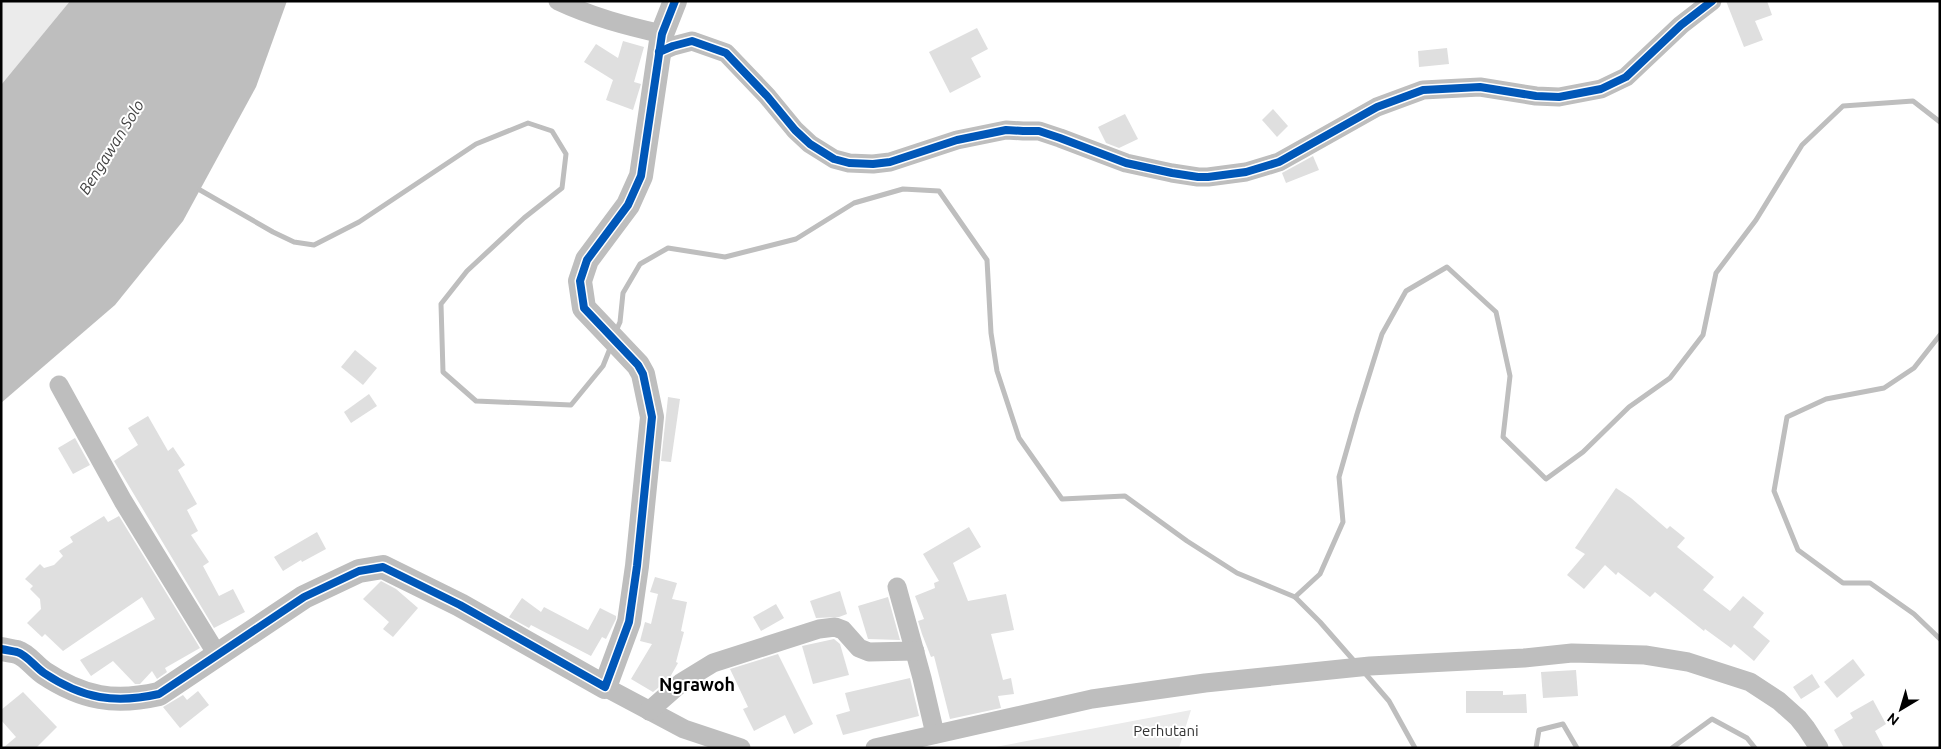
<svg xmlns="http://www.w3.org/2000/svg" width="1941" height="749" font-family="Ubuntu,sans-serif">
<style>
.green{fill:#ebebeb}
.water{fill:#bebebe}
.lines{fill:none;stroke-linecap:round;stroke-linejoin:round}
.stream{stroke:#bebebe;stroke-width:5}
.building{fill:#dfdfdf}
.minor{stroke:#bebebe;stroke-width:19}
.tertiary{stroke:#bebebe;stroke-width:24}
.cycleway-casing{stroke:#fff;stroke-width:11}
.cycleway{stroke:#0057b8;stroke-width:8}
.labels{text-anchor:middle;stroke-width:4;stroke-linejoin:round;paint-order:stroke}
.park-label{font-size:15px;fill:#323232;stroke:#fff}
.water-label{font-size:16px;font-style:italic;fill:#434343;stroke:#fff}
.quarter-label{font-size:18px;font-weight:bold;fill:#000;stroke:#fff}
</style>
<rect width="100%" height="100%" fill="#fff"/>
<g class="green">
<polygon points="1,1 70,1 1,85"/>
<polygon points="1191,710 1179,748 990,748"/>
</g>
<polygon class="water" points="70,1 287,1 256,87 183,221 115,305 1,403 1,85"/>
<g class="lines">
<g class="stream">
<polyline points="200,190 273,232 294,242 314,245 359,222 476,144 528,123 552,131 566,154 562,188 524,218 467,271 441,304 443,372 476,401 571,405 603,366 611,346"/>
<polyline points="616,331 620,322 623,293 640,264 668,248 725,257 796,239 854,203 903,189 939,191 987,260 991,333 997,371 1019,438 1062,499 1125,496 1187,541 1237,573 1295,597 1320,622 1355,662"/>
<polyline points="1940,335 1914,368 1884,388 1826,399 1787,417 1774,491 1798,550 1843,583 1870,583 1914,614 1940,639"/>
<polyline points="1295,597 1320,574 1343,522 1339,477 1357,414 1382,334 1406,291 1447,267 1496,312 1510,376 1503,437 1546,479 1583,452 1629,407 1670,378 1703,335 1716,273 1756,220 1802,145 1843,106 1913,101 1940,122"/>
<polyline points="1364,672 1389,701 1415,748"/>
<polyline points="1536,748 1539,730 1563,724 1577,748"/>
<polyline points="1672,748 1712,719 1747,738 1755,748"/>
</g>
</g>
<g class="building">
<polygon points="1726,1 1767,1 1772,15 1755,21 1763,40 1744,47"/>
<polygon points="977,28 988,49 971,58 981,77 950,93 929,52"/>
<polygon points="623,41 644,47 634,82 641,84 633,110 606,100 613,80 584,62 596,44 618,58"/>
<polygon points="1447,48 1449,64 1419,67 1418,51"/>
<polygon points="1273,109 1288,126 1277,137 1262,120"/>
<polygon points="1125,114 1138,139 1119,148 1106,143 1098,127"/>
<polygon points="1313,156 1319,170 1286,183 1282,173"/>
<polygon points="355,350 377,368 363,385 341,367"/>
<polygon points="369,394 377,406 351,423 344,412"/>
<polygon points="668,397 680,399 671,462 661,461"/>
<polygon points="148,416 168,451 173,447 185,465 178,470 197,504 187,510 198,531 191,535 209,562 203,566 219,596 233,589 245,612 214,628 114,461 138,445 128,428"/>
<polygon points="75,438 90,465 73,474 58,448"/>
<polygon points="1616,488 1631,498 1667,529 1670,526 1685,538 1677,547 1714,577 1703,590 1730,611 1743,596 1764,613 1753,627 1770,641 1754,661 1734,644 1731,648 1705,629 1704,631 1655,592 1650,597 1618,572 1616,575 1605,565 1584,589 1567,575 1585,554 1575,548"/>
<polygon points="104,516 108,522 119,516 200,648 165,668 167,672 157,679 152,671 140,684 135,684 113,661 91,676 80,660 155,619 142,597 63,651 45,634 42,637 27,623 41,609 40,599 30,589 33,586 25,579 40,564 44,568 54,565 63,556 59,551 73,542 70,537"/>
<polygon points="969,527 981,547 953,563 968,601 1006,594 1014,630 991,634 1003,680 1011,678 1014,694 998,696 1001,708 950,719 934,656 931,657 922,634 918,621 924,619 915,596 935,588 934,583 939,581 923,554"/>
<polygon points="317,532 326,549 302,562 301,560 283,571 274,557"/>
<polygon points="655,577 677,583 672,599 687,602 681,631 684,632 676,662 678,663 669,679 653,692 631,679 652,644 640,641 645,622 651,624 658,594 650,592"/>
<polygon points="381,581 396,589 418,608 393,637 383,629 389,622 363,599"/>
<polygon points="840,591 847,614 839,617 816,618 810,601"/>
<polygon points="888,597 900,640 868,639 858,606"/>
<polygon points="522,598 541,612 544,607 588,630 600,608 616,616 616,619 606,639 602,637 591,656 531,625 529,628 509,617"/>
<polygon points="776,604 784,618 761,631 753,617"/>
<polygon points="834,639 840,644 849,675 813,684 802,646"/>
<polygon points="778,654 813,724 794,734 785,715 754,731 743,709 748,707 730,669"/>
<polygon points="1853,659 1865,675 1837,698 1824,682"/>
<polygon points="1576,670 1578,696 1543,698 1541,672"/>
<polygon points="1812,674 1820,687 1801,699 1793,687"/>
<polygon points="910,678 919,716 843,735 836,715 850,711 845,693"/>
<polygon points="198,691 209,705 180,728 163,707 183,695 187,700"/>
<polygon points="1466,691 1503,691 1503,695 1526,694 1527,713 1466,713"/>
<polygon points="23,692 57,727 36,748 3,748 16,737 1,720 1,710"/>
<polygon points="1873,700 1886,724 1875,731 1884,748 1844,748 1834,730 1853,718 1850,713"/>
</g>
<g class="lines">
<g class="minor">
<path d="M558 1C592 17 627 26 662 34"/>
<polyline points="659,52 673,46 692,41 726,53 767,96 795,130 810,144 834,159 849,163 873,164 890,162 957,140 1006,130 1023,131 1039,131 1060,138 1126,163 1172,173 1198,177 1208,177 1246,172 1279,162 1377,107 1423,90 1480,87 1536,96 1559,97 1601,89 1626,77 1681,25 1712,1"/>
<polyline points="59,385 123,501 218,656"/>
<polyline points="897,587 922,678 935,734"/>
<polyline points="605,687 684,729 741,748"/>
<polyline points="649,711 682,682 713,663 819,629 835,627 843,630 859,648 869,652 915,651"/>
<polyline points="875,748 1092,699 1205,683 1370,666 1524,658 1572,653 1645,655 1688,662 1750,682 1779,701 1798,718 1806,728 1819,748"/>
</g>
<path class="tertiary" d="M1 649C6 650 12 651 17 652 27 655 35 667 44 673 83 699 115 704 159 694L304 597 359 571 383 567 460 605 605 687 629 622 637 566 652 417 643 374 638 365 584 308 580 281 587 260 628 205 641 176 662 34 675 1"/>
<g class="cycleway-casing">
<g id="cycleway">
<polyline points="659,52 673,46 692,41 726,53 767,96 795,130 810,144 834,159 849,163 873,164 890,162 957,140 1006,130 1023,131 1039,131 1060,138 1126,163 1172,173 1198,177 1208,177 1246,172 1279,162 1377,107 1423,90 1480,87 1536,96 1559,97 1601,89 1626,77 1681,25 1712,1"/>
<path d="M1 649C6 650 12 651 17 652 27 655 35 667 44 673 83 699 115 704 159 694L304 597 359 571 383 567 460 605 605 687 629 622 637 566 652 417 643 374 638 365 584 308 580 281 587 260 628 205 641 176 662 34 675 1"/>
</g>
</g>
<use href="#cycleway" class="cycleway"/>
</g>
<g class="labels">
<g class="park-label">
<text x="1166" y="736">Perhutani</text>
</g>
<g class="water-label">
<text transform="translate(111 147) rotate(-58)" y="6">Bengawan Solo</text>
</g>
<g class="quarter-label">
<text x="697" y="691">Ngrawoh</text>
</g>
</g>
<rect width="1941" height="749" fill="none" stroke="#000000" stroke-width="5"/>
<g transform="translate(1901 709) rotate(218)" stroke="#ffffff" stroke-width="4" paint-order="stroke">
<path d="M0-4L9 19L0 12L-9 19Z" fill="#000000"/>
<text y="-8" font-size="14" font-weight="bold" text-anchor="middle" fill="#000000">N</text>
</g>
</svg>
